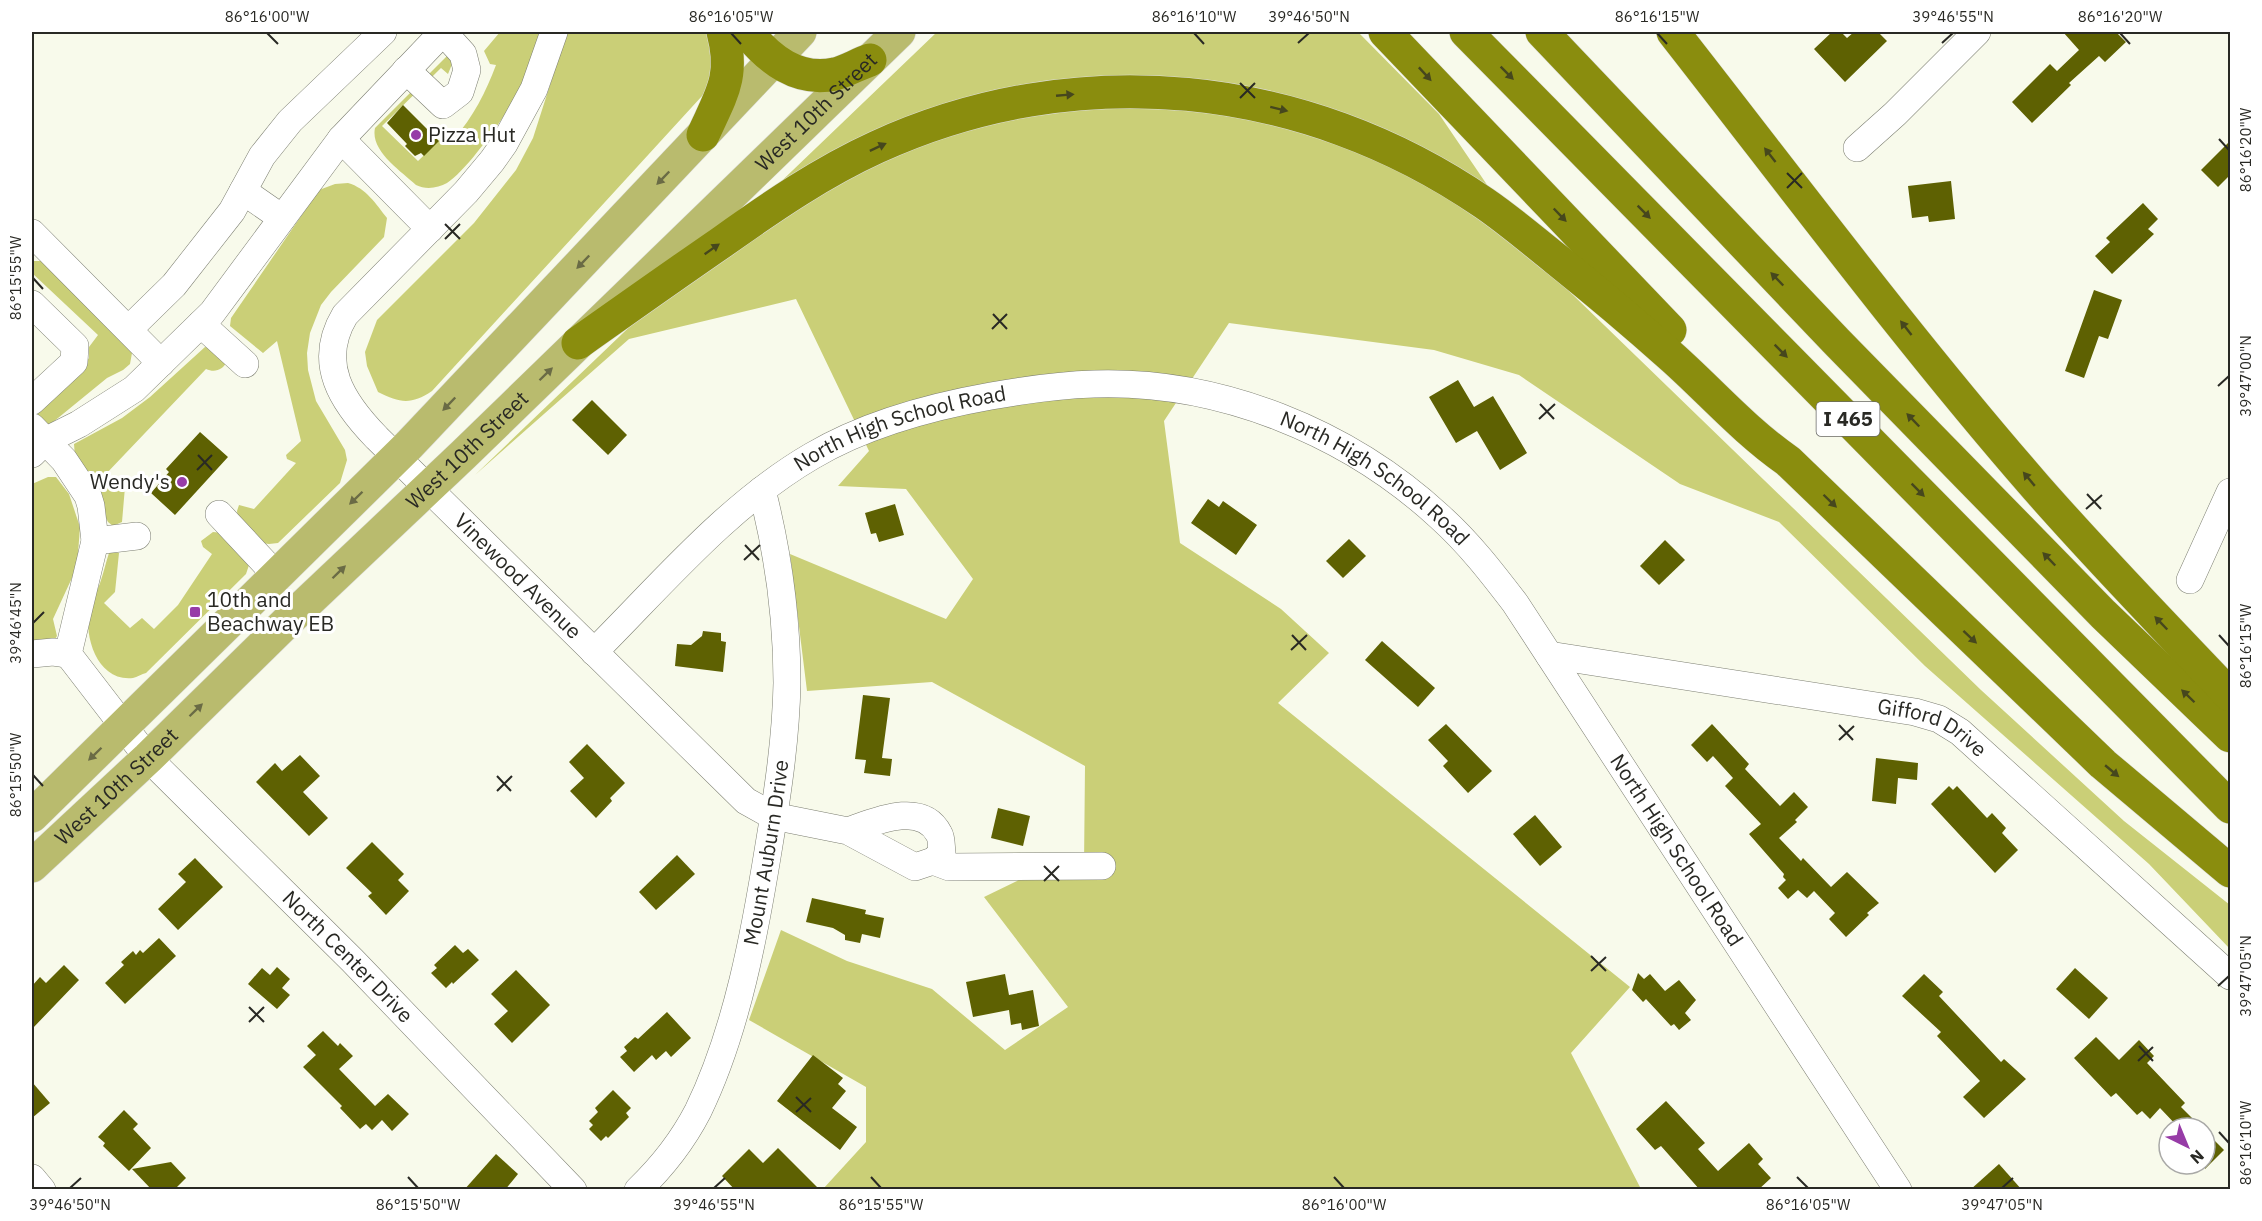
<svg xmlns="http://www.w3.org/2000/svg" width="2262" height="1221" font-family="'IBM Plex Sans',sans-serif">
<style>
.green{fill:#cacf77}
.building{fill:#5e6102}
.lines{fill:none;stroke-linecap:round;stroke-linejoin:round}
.minor-casing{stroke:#7d7f72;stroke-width:28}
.major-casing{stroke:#dddddc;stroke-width:34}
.highway-casing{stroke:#dddddc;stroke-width:34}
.minor{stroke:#fff;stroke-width:27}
.major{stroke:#b9bb6e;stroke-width:33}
.highway{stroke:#8a8d0e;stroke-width:33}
.oneway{fill:#46471d}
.oneway2{fill:#6a6b45}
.ticks{fill:none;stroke:#292924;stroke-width:2}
.poi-dot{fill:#973ca7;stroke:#fff;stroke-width:2}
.labels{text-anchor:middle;stroke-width:6;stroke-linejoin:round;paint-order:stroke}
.shield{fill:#fff;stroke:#696966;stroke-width:1.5}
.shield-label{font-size:20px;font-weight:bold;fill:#292924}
.street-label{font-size:21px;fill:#292924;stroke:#fff}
.poi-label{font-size:21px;fill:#292924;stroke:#fff;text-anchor:start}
.neatline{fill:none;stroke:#292924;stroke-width:2}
.ticks-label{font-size:15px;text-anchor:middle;fill:#292924}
</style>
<rect width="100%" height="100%" fill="#f8faeb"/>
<g class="green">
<path d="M500 32H541C535 49 531 68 523 84 512 107 468 170 447 183 438 188 426 190 416 185 401 171 370 151 375 128L450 53 455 57 448 74 441 68 382 126 418 161 446 134 454 139C473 117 486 92 496 65L490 64 484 51Z"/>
<path d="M567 32H710L713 84 432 391C411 405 400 403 378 392L367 366 365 352 377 320 474 223 516 170 533 138Z"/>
<polygon points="937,32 1358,32 1439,114 1540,263 1981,690 2124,821 2230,905 2230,949 2149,864 1925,666 1779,522 1680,484 1519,375 1434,350 1229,323 1164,421 1180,543 1281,609 1329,653 1278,703 1630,987 1571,1053 1641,1189 823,1189 866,1142 866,1087 749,1020 781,930 847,961 932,989 1005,1050 1068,1007 984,897 1029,875 1084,866 1085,766 932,682 807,691 790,554 946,619 973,579 906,489 838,486 869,451 796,299 629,339 475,475"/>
<path d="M348 183C366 188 376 204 387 218L384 237 331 292 321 305 310 333 307 353 308 370 316 401 345 450 347 460 340 483 278 543 269 544 261 543 238 519 237 511 239 505 254 509 296 463 287 459 286 455 301 441 277 341 263 353 230 326 231 318 319 190 335 184Z"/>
<polygon points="32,261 49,261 132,353 130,364 123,370 107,378 47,427 37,415 39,410 82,369 89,358 89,347 98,335 32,273"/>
<path d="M205 347 211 348 227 361C223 370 215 373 206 369L104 476 105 481 125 487 122 522 113 526 108 522 75 457 74 444 122 418 150 397Z"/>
<polygon points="48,477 56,477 69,494 80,527 77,567 53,619 57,636 53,642 32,641 32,484"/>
<path d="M213 532 224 533 249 565 246 574 146 673C142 674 137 677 133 678 98 682 84 638 89 610 91 599 98 591 101 580 104 571 106 562 109 553L114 552 119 553 115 592 104 603 130 628 142 618 154 629 178 605 212 554 203 547 201 541Z"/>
</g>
<g class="building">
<polygon points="1832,32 1841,32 1847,38 1854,32 1878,32 1887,41 1845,82 1814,49"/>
<polygon points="2063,32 2116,32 2126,42 2105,62 2099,56 2069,83 2071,85 2032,123 2012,102 2050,64 2057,71 2079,50"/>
<polygon points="403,105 439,141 424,156 421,153 415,156 405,146 407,144 387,123"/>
<polygon points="2230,141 2230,175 2218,187 2201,170"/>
<polygon points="1951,181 1955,219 1929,222 1928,216 1912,218 1908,186"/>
<polygon points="2143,203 2158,219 2148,229 2154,234 2112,274 2095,256 2110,242 2106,238"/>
<polygon points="2094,290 2122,300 2108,339 2099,336 2084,378 2065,371"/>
<polygon points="1458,380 1474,407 1493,396 1527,453 1500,470 1477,431 1456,443 1429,397"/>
<polygon points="592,400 627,435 608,455 572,420"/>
<polygon points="200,432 228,457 175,515 151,493 169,472 166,469"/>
<polygon points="1208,499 1219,507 1223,501 1257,525 1236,555 1191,523"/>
<polygon points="895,504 904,535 879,542 876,533 871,534 865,513"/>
<polygon points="1349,539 1366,556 1343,578 1326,561"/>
<polygon points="1665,540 1685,560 1659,585 1640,566"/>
<polygon points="703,631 721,633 721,641 726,642 723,672 675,666 677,644 691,645 702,636"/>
<polygon points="1382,641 1435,688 1418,707 1365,660"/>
<polygon points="863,695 890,698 882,758 892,759 890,776 864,773 866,760 855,759"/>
<polygon points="1446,724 1492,771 1468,793 1443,766 1448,761 1428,740"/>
<polygon points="1712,724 1749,764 1745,769 1780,806 1794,792 1808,807 1795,820 1797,822 1779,838 1801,861 1803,858 1831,887 1847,872 1879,903 1867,913 1869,915 1846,937 1829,919 1835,913 1814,891 1807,898 1798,890 1788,899 1778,888 1786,880 1783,877 1784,874 1749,834 1761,824 1725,786 1733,778 1713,756 1707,762 1691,745"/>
<polygon points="587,744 625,783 610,798 612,801 596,818 570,791 584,778 569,762"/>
<polygon points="300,755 320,776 303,792 328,818 309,836 256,782 275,763 282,771"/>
<polygon points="1876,758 1918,763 1917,780 1898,778 1896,804 1872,801"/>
<polygon points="1949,786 1953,790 1957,786 1987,818 1992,813 2006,828 2002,833 2018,850 1995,873 1931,804"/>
<polygon points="998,808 1030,816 1023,846 991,838"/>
<polygon points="1535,815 1562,847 1540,866 1513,834"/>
<polygon points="372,842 404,874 398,880 409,891 386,915 368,896 372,893 346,868"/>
<polygon points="677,855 695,874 656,910 639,892"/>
<polygon points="195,858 223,887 178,930 158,909 186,882 178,874"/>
<polygon points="812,898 866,910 865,914 884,918 880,938 862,934 860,943 845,940 845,935 833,928 806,922"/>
<polygon points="159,938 176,956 125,1004 105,983 124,965 121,962 133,951 136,955 140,950 143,953"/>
<polygon points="455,945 463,953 468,949 479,960 453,984 452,982 446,988 431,973 437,968 434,965"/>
<polygon points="64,965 79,980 32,1029 32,986 40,977 46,983"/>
<polygon points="277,967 290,979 282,988 290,995 277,1009 248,984 262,968 270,975"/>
<polygon points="2075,968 2108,998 2089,1019 2056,989"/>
<polygon points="516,970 550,1005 512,1043 494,1024 508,1011 491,994"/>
<polygon points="1638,973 1644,979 1650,974 1665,991 1679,980 1696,1000 1685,1013 1691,1020 1679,1030 1674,1024 1671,1026 1646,999 1643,1002 1632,990"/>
<polygon points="1005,974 1009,995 1033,990 1039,1026 1022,1030 1021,1023 1011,1025 1009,1010 973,1017 966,982"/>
<polygon points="1924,974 1943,992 1939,996 2001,1062 2004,1059 2026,1079 1984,1118 1963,1097 1980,1081 1937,1036 1941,1032 1902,996"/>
<polygon points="667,1012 691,1038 671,1057 666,1051 656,1060 652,1055 634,1072 620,1057 627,1051 624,1047 635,1037 638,1039"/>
<polygon points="323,1031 338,1046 340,1043 353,1056 339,1069 375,1106 388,1094 409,1114 392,1131 382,1120 372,1130 366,1124 360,1129 340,1108 342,1106 303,1067 316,1055 307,1046"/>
<polygon points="2096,1037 2119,1060 2139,1040 2154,1056 2147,1063 2185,1103 2181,1107 2202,1128 2179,1128 2160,1108 2150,1119 2142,1111 2137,1115 2116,1093 2111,1097 2074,1058"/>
<polygon points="813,1055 843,1078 838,1084 846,1091 832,1108 857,1127 840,1150 777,1101"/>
<polygon points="32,1082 50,1103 32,1118"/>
<polygon points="613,1090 631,1108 626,1113 629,1117 608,1138 606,1136 601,1141 589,1129 593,1125 589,1121 598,1112 595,1108"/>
<polygon points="1666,1101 1705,1143 1698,1149 1718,1171 1749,1143 1763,1159 1758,1164 1771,1178 1758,1190 1700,1190 1661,1146 1655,1150 1636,1129"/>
<polygon points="124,1110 138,1124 133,1129 151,1148 129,1171 103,1146 105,1143 98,1137"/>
<polygon points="2205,1131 2224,1150 2205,1169"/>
<polygon points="778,1148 820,1190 735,1190 722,1176 749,1149 763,1163"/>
<polygon points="496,1154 518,1174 505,1190 464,1190"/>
<polygon points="171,1162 186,1178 174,1190 152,1190 132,1169"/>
<polygon points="1999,1164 2022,1190 1970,1190"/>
</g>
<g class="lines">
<g class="minor-casing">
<g id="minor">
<path id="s1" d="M554 32 534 89 504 144 492 161 466 192 345 315C316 363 342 402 377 438L746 801 773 816 848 831 915 867 933 861 942 853C941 847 942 839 939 834 922 800 874 822 848 831"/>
<polyline points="406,70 443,105 460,92 467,70 463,54 443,32"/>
<polyline points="341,139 430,229"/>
<polyline points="1857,148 1895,114 1977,32"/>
<polyline points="243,191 282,218"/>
<polyline points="32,233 161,363"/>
<polyline points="32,304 75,346 74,362 32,401"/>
<polyline points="201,324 245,364"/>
<polyline points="129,329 174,285 232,211 262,156 290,121 383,32"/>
<path id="s2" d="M32 427 64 460 88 496 91 506 95 541 68 654 148 758 352 960 573 1190"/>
<polyline points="32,454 45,441 79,424 134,389 212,313 341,139 443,32"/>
<polyline points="219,514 277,576"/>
<polyline points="95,541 137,536"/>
<polyline points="2190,580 2230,492"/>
<path id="s3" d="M594 652C662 584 728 505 812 456 866 424 929 407 991 396 1025 390 1059 385 1094 384 1220 380 1348 432 1440 517 1469 543 1492 573 1515 603L1898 1190"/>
<polyline points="32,654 53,652 68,654"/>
<path id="s4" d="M1549 655 1915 712 1939 719 1960 732 2230 976"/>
<polyline points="933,861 949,867 1102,866"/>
<polyline points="32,1178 42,1190"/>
<path id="s5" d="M638 1190C662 1167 683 1140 698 1111 737 1031 755 932 769 845 778 791 786 737 787 683 787 618 778 553 762 490"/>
</g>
</g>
<g class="major-casing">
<g id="major">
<polyline points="32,816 409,445 800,32"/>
<path id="s6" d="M32 866 148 758 297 612 463 455 899 32"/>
</g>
</g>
<g class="highway-casing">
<g id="highway">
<path d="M747 32C769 59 797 82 835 74 847 71 858 64 870 60"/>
<polyline points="1385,32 1670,330"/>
<polyline points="1466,32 2230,807"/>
<polyline points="1542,32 1836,341 2103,614 2230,736"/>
<path d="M1673 32C1792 184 1908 340 2035 486 2098 558 2164 626 2230 695"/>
<path d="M703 135C721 95 735 77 723 32"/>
<path d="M578 343C626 309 674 275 722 242 771 207 822 172 877 147 1076 56 1304 79 1484 203 1509 220 1532 240 1556 259 1596 291 1635 324 1673 358 1712 393 1745 431 1788 461L2103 764 2230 871"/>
</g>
</g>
<use href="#minor" class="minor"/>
<use href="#major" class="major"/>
<use href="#highway" class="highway"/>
</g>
<defs><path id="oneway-solid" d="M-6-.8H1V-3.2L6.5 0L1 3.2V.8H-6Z" transform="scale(1.5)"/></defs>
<g class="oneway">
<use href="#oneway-solid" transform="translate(1507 73) rotate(45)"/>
<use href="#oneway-solid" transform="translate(1425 74) rotate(47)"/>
<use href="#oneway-solid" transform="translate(1065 95) rotate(-5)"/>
<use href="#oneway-solid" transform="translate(1279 109) rotate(14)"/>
<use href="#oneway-solid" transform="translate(878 147) rotate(-25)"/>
<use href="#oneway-solid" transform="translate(1770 155) rotate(-128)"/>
<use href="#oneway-solid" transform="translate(1644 212) rotate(45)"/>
<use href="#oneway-solid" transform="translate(1560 215) rotate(46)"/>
<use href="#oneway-solid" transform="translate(712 249) rotate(-35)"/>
<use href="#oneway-solid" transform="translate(1777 279) rotate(-134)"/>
<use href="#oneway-solid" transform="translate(1906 328) rotate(-128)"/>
<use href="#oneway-solid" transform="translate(1781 351) rotate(45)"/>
<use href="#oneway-solid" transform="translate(1913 420) rotate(-134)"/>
<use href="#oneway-solid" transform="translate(2029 479) rotate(-130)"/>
<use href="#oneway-solid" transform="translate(1918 490) rotate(45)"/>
<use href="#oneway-solid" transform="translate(1830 501) rotate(44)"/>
<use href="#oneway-solid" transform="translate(2049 559) rotate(-134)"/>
<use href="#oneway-solid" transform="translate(2161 623) rotate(-134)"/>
<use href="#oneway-solid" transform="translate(1970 637) rotate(43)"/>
<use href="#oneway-solid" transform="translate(2188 696) rotate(-136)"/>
<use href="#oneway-solid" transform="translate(2112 771) rotate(40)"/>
</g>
<g class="oneway2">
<use href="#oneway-solid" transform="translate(663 178) rotate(134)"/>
<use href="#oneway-solid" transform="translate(583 262) rotate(134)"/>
<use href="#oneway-solid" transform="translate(546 374) rotate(-44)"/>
<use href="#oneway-solid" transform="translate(449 404) rotate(134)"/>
<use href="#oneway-solid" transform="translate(356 498) rotate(136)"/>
<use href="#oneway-solid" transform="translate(339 572) rotate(-44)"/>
<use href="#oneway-solid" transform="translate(196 710) rotate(-44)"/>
<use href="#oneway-solid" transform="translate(95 754) rotate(136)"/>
</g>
<path class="ticks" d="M267 33 278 44M731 33 741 44M1194 33 1204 44M1657 33 1667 44M2120 33 2130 44M1298 43 1309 33M1942 43 1953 33M1240 83 1255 98M1240 98 1255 83M2219 139 2229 150M1787 173 1802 188M1787 188 1802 173M445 224 460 239M445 239 460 224M33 278 43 289M993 314 1007 329M992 329 1007 314M2218 386 2229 376M1540 404 1554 419M1539 419 1555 404M198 455 212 470M197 470 212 455M2087 494 2101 509M2086 509 2102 495M745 545 759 560M744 560 760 545M33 623 44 612M1292 635 1306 650M2219 635 2229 646M1291 650 1307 635M1839 725 1853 740M1839 740 1854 726M33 775 43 786M497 776 511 791M497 791 512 776M1044 866 1059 881M1044 881 1059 866M1591 956 1606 971M1591 971 1606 957M2218 986 2229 976M249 1007 264 1022M249 1022 264 1007M2139 1046 2153 1061M2138 1061 2153 1047M796 1097 811 1112M796 1112 811 1098M2219 1132 2229 1143M408 1177 418 1188M871 1177 881 1188M1334 1177 1344 1188M1797 1177 1808 1188M70 1188 81 1178M714 1188 725 1178M2002 1188 2013 1178"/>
<g class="poi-dot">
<circle cx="416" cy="135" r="6"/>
<circle cx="182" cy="482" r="6"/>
<rect x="189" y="606" width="12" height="12" rx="3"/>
</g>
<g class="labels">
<rect class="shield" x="1816.5" y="402" width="63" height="34" rx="4.5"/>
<g class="shield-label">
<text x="1848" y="426">I 465</text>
</g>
<g class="street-label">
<text dy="7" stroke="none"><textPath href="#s6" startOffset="1088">West 10th Street</textPath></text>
<text dy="7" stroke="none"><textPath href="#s3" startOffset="387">North High School Road</textPath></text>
<text dy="7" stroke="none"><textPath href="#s6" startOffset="602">West 10th Street</textPath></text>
<text dy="7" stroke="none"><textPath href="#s3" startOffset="891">North High School Road</textPath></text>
<text dy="7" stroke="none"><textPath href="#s1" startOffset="693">Vinewood Avenue</textPath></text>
<text dy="7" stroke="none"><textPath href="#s4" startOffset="392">Gifford Drive</textPath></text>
<text dy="7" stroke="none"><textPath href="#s6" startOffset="116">West 10th Street</textPath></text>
<text dy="7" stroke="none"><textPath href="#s3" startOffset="1377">North High School Road</textPath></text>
<text dy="7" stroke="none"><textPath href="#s5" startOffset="368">Mount Auburn Drive</textPath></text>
<text dy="7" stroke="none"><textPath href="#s2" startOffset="664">North Center Drive</textPath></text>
</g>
<g class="poi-label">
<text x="428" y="142">Pizza Hut</text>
<text x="170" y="489" text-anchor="end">Wendy's</text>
<text x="207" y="607">10th and<tspan x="207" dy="24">Beachway EB</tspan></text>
</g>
</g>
<rect width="2262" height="1221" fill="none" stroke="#ffffff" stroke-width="66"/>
<g transform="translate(2187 1146) rotate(137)"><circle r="28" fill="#ffffff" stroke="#a9a9a7" stroke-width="1.5"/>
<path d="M0-4.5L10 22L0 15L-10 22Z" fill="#973ca7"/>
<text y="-9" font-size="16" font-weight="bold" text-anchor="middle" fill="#292924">N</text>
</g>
<rect x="33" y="33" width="2196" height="1155" class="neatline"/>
<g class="ticks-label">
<text x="267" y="22">86°16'00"W</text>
<text x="731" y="22">86°16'05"W</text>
<text x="1194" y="22">86°16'10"W</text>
<text x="1309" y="22">39°46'50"N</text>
<text x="1657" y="22">86°16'15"W</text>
<text x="1953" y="22">39°46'55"N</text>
<text x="2120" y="22">86°16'20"W</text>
<text transform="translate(2246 150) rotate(-90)" y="5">86°16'20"W</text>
<text transform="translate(16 278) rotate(-90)" y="5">86°15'55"W</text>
<text transform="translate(2246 376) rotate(-90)" y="5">39°47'00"N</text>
<text transform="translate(16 623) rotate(-90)" y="5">39°46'45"N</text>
<text transform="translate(2246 646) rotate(-90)" y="5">86°16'15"W</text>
<text transform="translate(16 775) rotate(-90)" y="5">86°15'50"W</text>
<text transform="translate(2246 976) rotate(-90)" y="5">39°47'05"N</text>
<text transform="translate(2246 1143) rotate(-90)" y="5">86°16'10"W</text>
<text x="70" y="1210">39°46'50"N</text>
<text x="418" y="1210">86°15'50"W</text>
<text x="714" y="1210">39°46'55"N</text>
<text x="881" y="1210">86°15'55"W</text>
<text x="1344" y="1210">86°16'00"W</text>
<text x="1808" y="1210">86°16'05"W</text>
<text x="2002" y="1210">39°47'05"N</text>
</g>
</svg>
